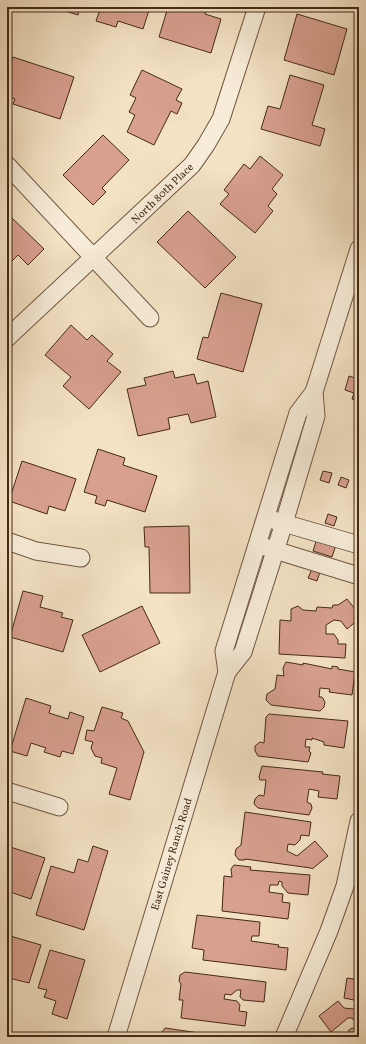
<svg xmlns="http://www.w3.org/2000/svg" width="366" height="1044" font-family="Vollkorn,serif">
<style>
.building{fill:#d8a08f;stroke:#442a1a}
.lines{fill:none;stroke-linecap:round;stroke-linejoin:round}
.street-casing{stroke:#705844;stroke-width:19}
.street{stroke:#f7ecd8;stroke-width:17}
.labels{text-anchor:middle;stroke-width:3;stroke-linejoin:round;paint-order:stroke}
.street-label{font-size:11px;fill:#442a1a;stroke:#f7ecd8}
</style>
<rect width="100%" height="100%" fill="#f3e2c3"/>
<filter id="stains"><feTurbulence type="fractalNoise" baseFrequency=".005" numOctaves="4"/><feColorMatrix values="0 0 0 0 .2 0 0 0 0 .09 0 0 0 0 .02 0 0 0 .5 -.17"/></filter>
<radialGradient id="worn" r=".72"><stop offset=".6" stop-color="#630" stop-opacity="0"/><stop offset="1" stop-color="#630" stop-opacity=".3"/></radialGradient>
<g class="building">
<polygon points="52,7 80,7 78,15"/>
<polygon points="101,7 150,7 143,29 118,21 116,27 96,21"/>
<polygon points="168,7 207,7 205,14 221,19 211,53 159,37"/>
<polygon points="297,14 347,29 334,75 284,60"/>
<polygon points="13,57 74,77 60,119 13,104 15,99 7,96 7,74"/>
<polygon points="142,70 182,89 176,100 182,103 177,114 171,111 154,145 127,132 135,115 129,112 136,98 130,95"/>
<polygon points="290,75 324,85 312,125 325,129 320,146 261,129 268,106 280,109"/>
<polygon points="103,135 129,160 102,188 106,192 93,205 63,175"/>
<polygon points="260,156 283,175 272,189 277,194 268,206 273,211 255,233 220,204 229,194 224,190 244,164 250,169"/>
<polygon points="188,211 236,257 205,288 157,242"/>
<polygon points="10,216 44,249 28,265 18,255 7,266 7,219"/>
<polygon points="221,293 262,304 243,372 197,359 203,337 208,338"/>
<polygon points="71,325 87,340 92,335 113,354 107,361 121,372 89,409 63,386 71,377 45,355"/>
<polygon points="173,371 175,378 194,374 197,384 208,381 216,417 191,423 188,414 168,418 170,429 138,436 127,389 146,385 144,378"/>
<polygon points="349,376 358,379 359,377 359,401 352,399 354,393 345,390"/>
<polygon points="98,449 125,458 123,465 157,476 145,512 107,500 105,506 95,503 97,496 84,492"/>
<polygon points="22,461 76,479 65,511 49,506 47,514 9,501"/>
<polygon points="323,471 332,473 329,483 320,480"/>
<polygon points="341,477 349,480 346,488 338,485"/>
<polygon points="328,514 337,517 334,526 325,523"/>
<polygon points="189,526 190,593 150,593 149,547 145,547 144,527"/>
<polygon points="317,539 336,545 332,557 313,551"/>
<polygon points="312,569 320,572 317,581 308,578"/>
<polygon points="23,591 43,596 40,607 63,613 61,617 73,620 63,652 10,637"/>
<polygon points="347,599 359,614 359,619 347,629 341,621 334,620 326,625 326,634 334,634 338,640 338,644 346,644 345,658 279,654 280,620 291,621 291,609 298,606 303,610 316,611 317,607 332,608 333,605 338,605"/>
<polygon points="142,606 160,643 100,672 82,635"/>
<polygon points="286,662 303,665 303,663 332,669 332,666 338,667 338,669 355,672 352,695 329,692 330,689 320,688 319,697 322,697 325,702 324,707 320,711 271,705 266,700 267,694 275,689 277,675 284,676 283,668"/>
<polygon points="26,698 51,706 49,713 68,719 70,712 84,717 73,754 62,751 60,757 44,752 46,748 31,743 27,756 10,751"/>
<polygon points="102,707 123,713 121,718 128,721 144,752 130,800 109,794 117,768 101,763 102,758 95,756 91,748 93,742 85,740 87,730 94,731"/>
<polygon points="269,714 348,721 344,748 324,745 324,742 312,738 312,740 306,739 305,747 310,747 309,751 311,753 308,762 258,756 255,751 255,746 260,742 264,743 266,717"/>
<polygon points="262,766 323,772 322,774 340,776 337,799 318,797 319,791 309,789 307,802 311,804 312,808 309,815 258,808 254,804 255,799 259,795 264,796 266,780 260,780 259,777"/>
<polygon points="245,812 311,822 309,836 301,835 300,840 295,845 288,844 287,851 297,856 315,841 328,856 312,869 311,868 245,859 245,860 239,860 235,855 236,849 241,845"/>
<polygon points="7,846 45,858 31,899 7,891"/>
<polygon points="93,846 108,851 84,930 36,915 51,866 74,873 78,859 88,862"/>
<polygon points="234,865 251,867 250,870 310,875 308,895 288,893 282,886 282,882 279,881 278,885 270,885 269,892 283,894 282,902 290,903 288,919 222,911 224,876 232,877 231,869"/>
<polygon points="197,915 260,922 259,936 252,936 251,941 279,945 278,947 288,948 286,970 203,960 204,950 192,948"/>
<polygon points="7,935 41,945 29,983 9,978 7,985"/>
<polygon points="50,950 85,960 67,1019 52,1014 56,1001 44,997 47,990 38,988"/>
<polygon points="185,972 266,982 264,1002 243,1000 240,997 241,990 237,990 231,995 225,994 224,999 237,1001 240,1005 239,1011 247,1012 245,1026 181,1018 183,1000 179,1000 181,984 179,981 180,975"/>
<polygon points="347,978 359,980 359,1001 344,998"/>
<polygon points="338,1001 344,1008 353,1009 359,1006 359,1037 348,1037 349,1030 352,1028 356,1029 356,1023 352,1018 348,1018 331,1032 319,1016"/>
<polygon points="165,1028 206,1034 207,1033 236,1037 161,1037 162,1032"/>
</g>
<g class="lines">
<g class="street-casing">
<g id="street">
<polyline points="7,165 150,318"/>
<polyline points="7,338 192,165 206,145 221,119 257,7"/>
<polyline points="273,520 359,545"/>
<polyline points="7,541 36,551 81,558"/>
<polyline points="265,547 359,576"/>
<polyline points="227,672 224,651 298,413 314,392 359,249"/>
<polyline points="7,791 59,807"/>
<polyline points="116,1037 227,672 243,652 284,523 316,416 314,392"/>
<polyline points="284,1037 329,931 345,886 359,821"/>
</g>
</g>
<use href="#street" class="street"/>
</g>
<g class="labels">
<g class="street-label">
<text transform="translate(162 193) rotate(-44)" y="4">North 80th Place</text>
<text transform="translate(171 854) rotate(-73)" y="4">East Gainey Ranch Road</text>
</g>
</g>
<rect width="366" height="1044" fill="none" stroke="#f3e2c3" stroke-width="24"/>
<rect x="8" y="8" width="350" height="1028" fill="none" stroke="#442a1a" stroke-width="2"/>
<rect x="12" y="12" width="342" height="1020" fill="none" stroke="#442a1a"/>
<rect width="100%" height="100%" filter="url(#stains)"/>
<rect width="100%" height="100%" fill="url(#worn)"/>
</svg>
